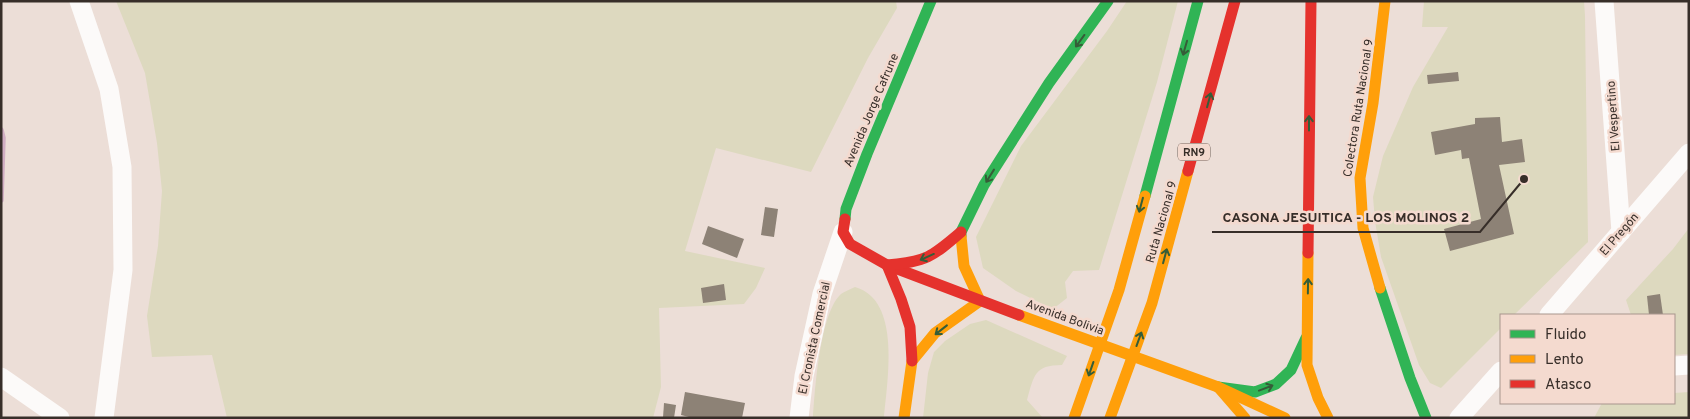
<svg xmlns="http://www.w3.org/2000/svg" width="1690" height="419" font-family="Overpass,sans-serif">
<style>
.green{fill:#ddd9bf}
.lines{fill:none;stroke-linecap:round;stroke-linejoin:round}
.stream{stroke:#d1aec3;stroke-width:5.5}
.building{fill:#8d8276}
.street{stroke:#fcfaf9;stroke-width:19}
.fast{stroke:#30b455;stroke-width:11}
.slow{stroke:#ff9f0a;stroke-width:11}
.jam{stroke:#e5322d;stroke-width:11}
.oneway{stroke:#355d38}
.labels{text-anchor:middle;stroke-width:5;stroke-linejoin:round;paint-order:stroke}
.shield{fill:#f4dacf;stroke:#70625b;stroke-width:1}
.shield-label{font-size:11px;font-weight:bold;fill:#372e29}
.street-label{font-size:12px;fill:#372e29;stroke:#f4dacf}
.leader{fill:none;stroke:#372e29;stroke-width:2}
.callout-dot{fill:#372e29;stroke:#f4dacf;stroke-width:2}
.callout-label{font-size:14px;text-anchor:middle;font-weight:bold;fill:#372e29;stroke:#f4dacf;stroke-width:5;stroke-linejoin:round;paint-order:stroke}
</style>
<rect width="100%" height="100%" fill="#ecded7"/>
<g class="green">
<polygon points="116,1 896,1 897,8 868,58 811,172 716,148 685,251 765,268 756,288 744,304 659,308 661,387 653,418 227,418 212,355 152,357 147,316 158,246 162,191 157,143 145,73"/>
<polygon points="1127,1 1178,1 1157,82 1099,270 1073,271 1065,282 1067,298 1053,309 1016,291 983,268 976,237 1021,146 1107,31"/>
<polygon points="1424,1 1584,1 1585,16 1588,242 1514,315 1501,315 1501,328 1441,388 1430,383 1419,365 1381,257 1375,221 1373,197 1383,156 1413,87 1448,27 1422,27"/>
<polygon points="1689,228 1689,354 1674,355 1674,315 1631,315 1626,300 1673,249"/>
<path d="M855 287C902 300 887 382 884 418H813C815 389 820 313 841 294 845 291 851 289 855 287Z"/>
<path d="M986 320 1067 356 1062 365C1034 365 1034 376 1027 400L1043 418H923L928 373 934 352 945 341 970 324Z"/>
<polygon points="1689,392 1689,418 1594,418 1602,403 1674,403 1674,393"/>
</g>
<g class="lines">
<polyline class="stream" points="1,130 3,138 1,200"/>
</g>
<g class="building">
<polygon points="1458,72 1459,81 1428,84 1427,75"/>
<polygon points="1500,117 1502,142 1522,139 1525,162 1499,165 1514,234 1450,251 1444,229 1481,219 1469,158 1462,159 1461,150 1435,155 1431,132 1475,124 1475,118"/>
<polygon points="765,207 778,209 774,237 761,235"/>
<polygon points="708,226 744,239 737,258 702,244"/>
<polygon points="724,284 726,300 703,303 701,288"/>
<polygon points="1660,294 1663,315 1649,315 1647,296"/>
<polygon points="685,392 745,403 742,418 693,418 681,415"/>
<polygon points="664,403 676,405 674,418 663,418"/>
</g>
<g class="lines">
<g class="street">
<polyline points="79,1 109,89 122,167 123,270 104,418"/>
<polyline points="1604,1 1621,232"/>
<polyline points="1549,315 1689,153"/>
<polyline points="1674,366 1689,365"/>
<polyline points="1,377 60,418"/>
<polyline points="799,418 804,376 822,294 843,232"/>
<polyline points="1459,418 1501,371"/>
</g>
<g class="fast">
<polyline points="1145,196 1198,1"/>
<polyline points="845,219 846,209 867,154 931,1"/>
<polyline points="961,236 961,232 984,185 1049,83 1108,1"/>
<polyline points="1380,288 1410,378 1426,418"/>
<polyline points="1218,387 1255,392 1276,384 1291,370 1306,338"/>
</g>
<g class="slow">
<polyline points="1308,253 1307,365 1318,398 1328,418"/>
<polyline points="1380,288 1363,228 1360,178 1373,103 1385,1"/>
<polyline points="1019,315 1218,387 1285,418"/>
<polyline points="1218,387 1245,418"/>
<polyline points="904,418 912,361 935,333 980,301 964,266 961,236"/>
<polyline points="1074,418 1119,290 1145,196"/>
<polyline points="1110,418 1152,303 1188,171"/>
</g>
<g class="jam">
<polyline points="1188,171 1235,1"/>
<polyline points="845,219 843,232 850,244 887,265 1019,315"/>
<polyline points="1308,253 1311,1"/>
<path d="M912 361 910 327 901 299 887 265C926 262 932 257 961 232"/>
</g>
</g>
<defs><path id="oneway-shaft" d="M-6 0H5M1.5-3L5.5 0L1.5 3" fill="none" stroke-width="1.6" stroke-linecap="round" stroke-linejoin="round" transform="scale(1.25)"/></defs>
<g class="oneway">
<use href="#oneway-shaft" transform="translate(1080 41) rotate(126)"/>
<use href="#oneway-shaft" transform="translate(1185 48) rotate(106)"/>
<use href="#oneway-shaft" transform="translate(1209 100) rotate(-75)"/>
<use href="#oneway-shaft" transform="translate(1309 123) rotate(-90)"/>
<use href="#oneway-shaft" transform="translate(990 176) rotate(122)"/>
<use href="#oneway-shaft" transform="translate(1141 205) rotate(105)"/>
<use href="#oneway-shaft" transform="translate(1165 256) rotate(-75)"/>
<use href="#oneway-shaft" transform="translate(927 257) rotate(156)"/>
<use href="#oneway-shaft" transform="translate(1308 286) rotate(-89)"/>
<use href="#oneway-shaft" transform="translate(941 330) rotate(142)"/>
<use href="#oneway-shaft" transform="translate(1139 339) rotate(-70)"/>
<use href="#oneway-shaft" transform="translate(1091 369) rotate(109)"/>
<use href="#oneway-shaft" transform="translate(1266 388) rotate(-21)"/>
</g>
<g class="labels">
<rect class="shield" x="1178" y="143.5" width="32" height="17" rx="4"/>
<g class="shield-label">
<text x="1194" y="156">RN9</text>
</g>
<g class="street-label">
<text transform="translate(1358 108) rotate(-81)" y="4">Colectora Ruta Nacional 9</text>
<text transform="translate(871 110) rotate(-67)" y="4">Avenida Jorge Cafrune</text>
<text transform="translate(1613 116) rotate(-94)" y="4">El Vespertino</text>
<text transform="translate(1161 222) rotate(-74)" y="4">Ruta Nacional 9</text>
<text transform="translate(1619 234) rotate(-49)" y="4">El Pregón</text>
<text transform="translate(1065 317) rotate(20)" y="4">Avenida Bolivia</text>
<text transform="translate(814 338) rotate(-78)" y="4">El Cronista Comercial</text>
</g>
</g>
<path class="leader" d="M1524 179L1480 232H1212"/>
<circle class="callout-dot" cx="1524" cy="179" r="5"/>
<g class="callout-label">
<text x="1346" y="222">CASONA JESUITICA - LOS MOLINOS 2</text>
</g>
<rect width="1690" height="419" fill="none" stroke="#372e29" stroke-width="5"/>
<rect x="1500" y="314" width="175" height="90" fill="#f4dacf" stroke="#a8958d"/>
<rect x="1510" y="330" width="25" height="8" fill="#30b455" stroke="#a8958d"/>
<text x="1545" y="339" font-size="15" fill="#372e29">Fluido</text>
<rect x="1510" y="355" width="25" height="8" fill="#ff9f0a" stroke="#a8958d"/>
<text x="1545" y="364" font-size="15" fill="#372e29">Lento</text>
<rect x="1510" y="380" width="25" height="8" fill="#e5322d" stroke="#a8958d"/>
<text x="1545" y="389" font-size="15" fill="#372e29">Atasco</text>
</svg>
